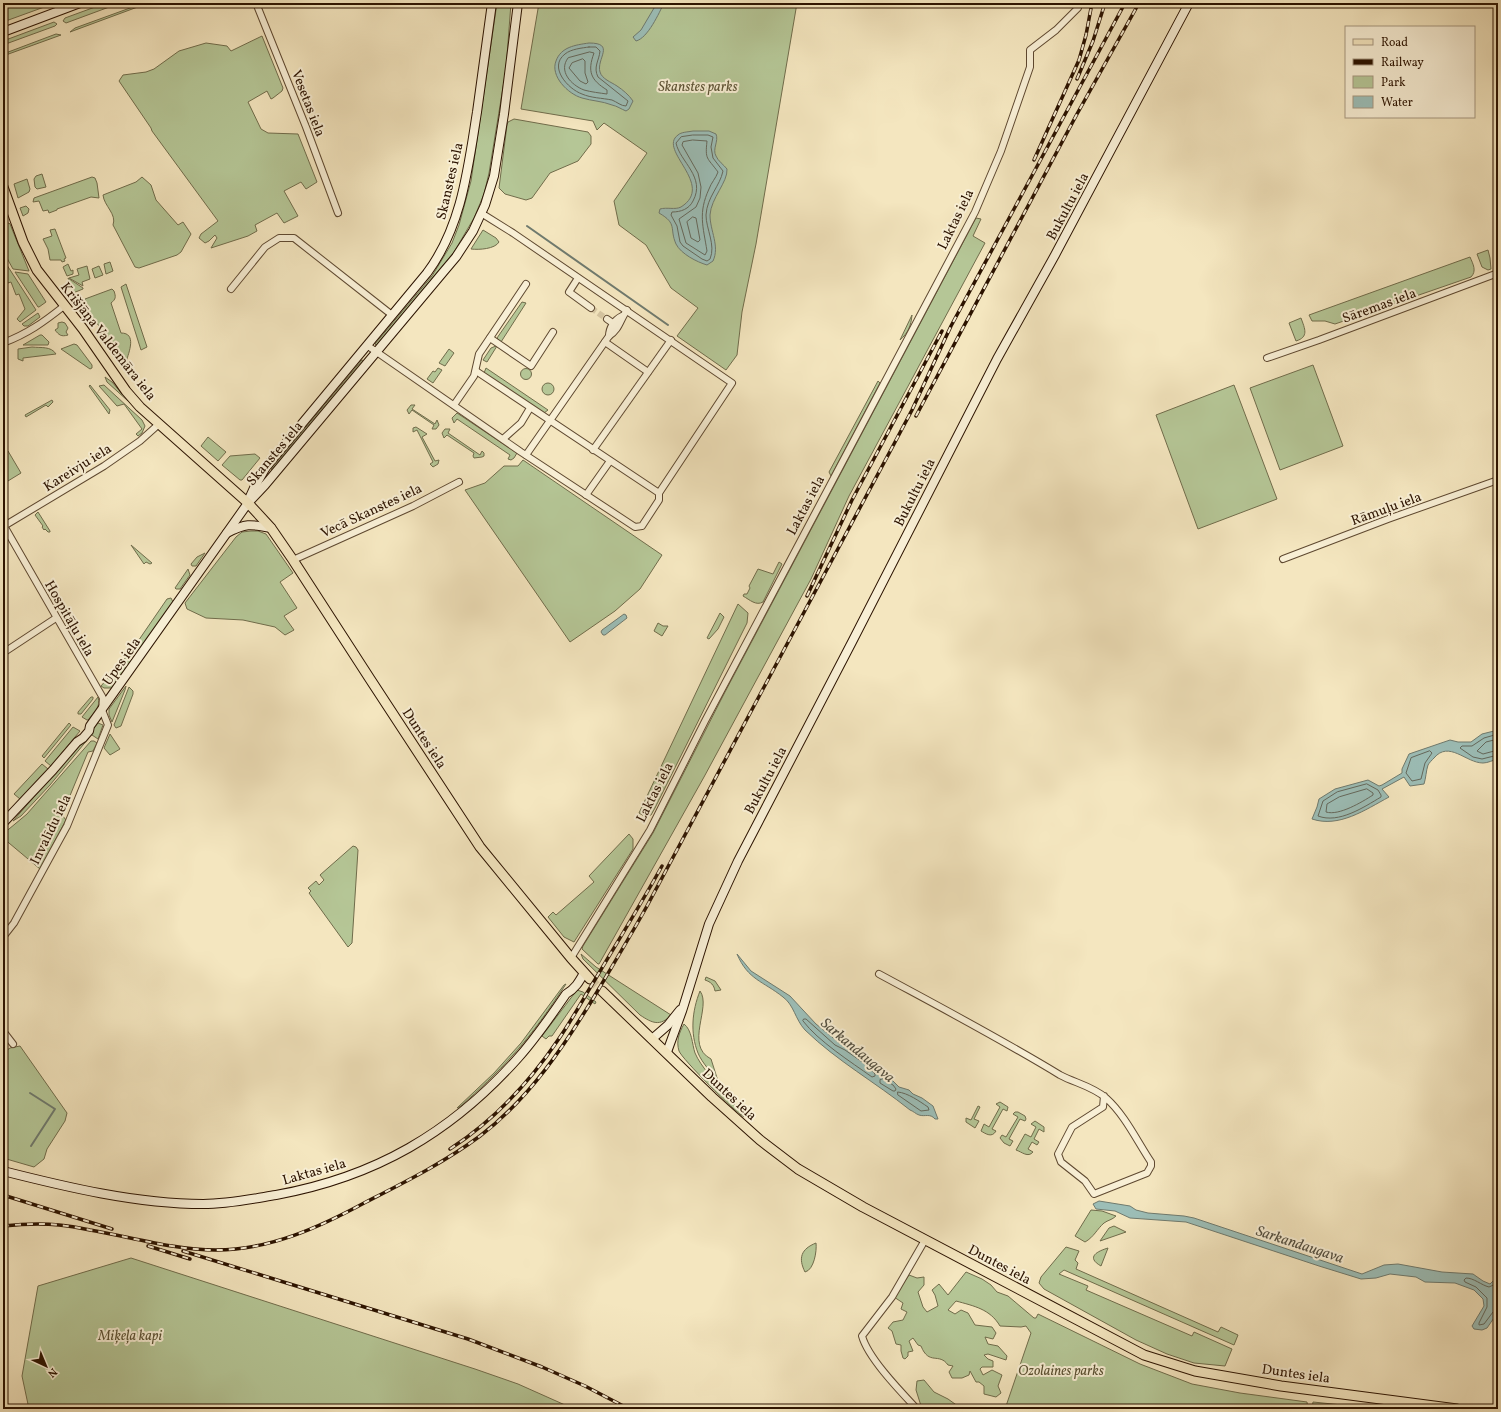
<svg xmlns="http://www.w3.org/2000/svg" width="1501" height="1412" font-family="Vollkorn,serif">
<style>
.green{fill:#b5c696;stroke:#706c4b}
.water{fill:#9cbeb7;stroke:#6f7a6e}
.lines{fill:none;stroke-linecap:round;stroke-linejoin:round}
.shore{stroke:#64685c;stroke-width:1}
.stream{stroke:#6f7a6e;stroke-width:2}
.street-tunnel{stroke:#d6c6a2;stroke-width:6;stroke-dasharray:6 3;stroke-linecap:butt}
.primary-tunnel{stroke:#d6c6a2;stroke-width:9;stroke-dasharray:9 4.5;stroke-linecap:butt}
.street-casing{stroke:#5e4830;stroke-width:8}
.secondary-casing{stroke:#2c1300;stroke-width:10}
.primary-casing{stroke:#2c1300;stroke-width:11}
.street{stroke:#f8efd5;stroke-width:6}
.secondary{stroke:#f8efd5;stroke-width:8}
.primary{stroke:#f4e6bf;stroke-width:9}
.rail-casing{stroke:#2c1300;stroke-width:3.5}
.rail{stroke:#f8efd5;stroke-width:2;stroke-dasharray:6;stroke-linecap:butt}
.labels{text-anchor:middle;stroke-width:4;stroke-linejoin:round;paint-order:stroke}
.park-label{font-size:14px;font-style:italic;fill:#5c5234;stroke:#f8efd5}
.street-label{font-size:14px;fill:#2c1300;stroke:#f8efd5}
.water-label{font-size:15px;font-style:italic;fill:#534f40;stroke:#f8efd5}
</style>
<rect width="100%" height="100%" fill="#f4e6bf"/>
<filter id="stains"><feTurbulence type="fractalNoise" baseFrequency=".005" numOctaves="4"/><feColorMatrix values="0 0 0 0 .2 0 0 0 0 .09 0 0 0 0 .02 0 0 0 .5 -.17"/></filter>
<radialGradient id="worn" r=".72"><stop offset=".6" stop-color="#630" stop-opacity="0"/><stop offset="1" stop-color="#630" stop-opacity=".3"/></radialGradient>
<g class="green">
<polygon points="3,3 49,3 47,6 3,22"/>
<polygon points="106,3 120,3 66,23 63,21 65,18"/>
<polygon points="497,3 511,3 506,69 489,173 484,194 474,218 454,252 377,346 375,344 432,276 452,243 459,225 471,181"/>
<polygon points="539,3 797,3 756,244 742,312 737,355 726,370 677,336 698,308 671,288 646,245 619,225 614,201 647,153 604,123 597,130 593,121 521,109"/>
<polygon points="141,4 143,5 70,32 75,28"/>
<polygon points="54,22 57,24 55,26 3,45 3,41"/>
<polygon points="56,34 61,35 3,56 3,54"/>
<polygon points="262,36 283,88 282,91 273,98 271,99 267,91 248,102 261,129 268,133 298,134 317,182 306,189 301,182 284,191 298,216 284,223 277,213 255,225 257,231 248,236 211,248 217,238 215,235 209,241 205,243 199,238 201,234 218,221 152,131 151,128 119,81 123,75 146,72 154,69 179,51 206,43 227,46 231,51"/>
<polygon points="514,119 588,132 591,136 591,144 578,161 550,173 532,198 526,200 505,194 499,188 507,125 508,122"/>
<polygon points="42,174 46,187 37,189 35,187 34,179 36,176"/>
<polygon points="92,177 95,178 97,183 99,198 91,197 57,209 57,210 49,213 48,210 43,211 39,201 33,202 34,198"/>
<path d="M142 177 151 185 156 200 178 225 183 222 191 234 181 252 177 255 139 268 135 267 113 225C117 214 104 206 103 195L136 182Z"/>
<polygon points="27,179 30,189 29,192 18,198 14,184"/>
<polygon points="26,206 29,209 28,213 23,216 20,208"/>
<polygon points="976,218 981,219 973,236 985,243 849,496 811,579 704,777 599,964 598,964 582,949 583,946 653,833 725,692"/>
<polygon points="9,223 10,224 29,271 13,269 3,251 3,225"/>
<polygon points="55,229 66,258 64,259 65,261 62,262 61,260 50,260 48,249 43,239 52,236 50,230"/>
<path d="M483 230 496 238 499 242C495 249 479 250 471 249Z"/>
<polygon points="1488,250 1490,258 1491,269 1488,270 1482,267 1477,254"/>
<path d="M1470 257C1473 264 1477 271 1471 277L1335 324 1325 321H1312L1309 315Z"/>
<polygon points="3,259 36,310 20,322 17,319 25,309 19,294 16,295 11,282 8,283 3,272"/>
<polygon points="110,262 113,271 106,274 104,264"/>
<polygon points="68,264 71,271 73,270 73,274 67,276 63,267"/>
<polygon points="87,266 90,279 82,282 83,286 69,278 79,275 77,269"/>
<polygon points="99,266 103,275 95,278 92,269"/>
<polygon points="15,272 28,274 46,302 39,307 38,307"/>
<polygon points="68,278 83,288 83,289 73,293"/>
<polygon points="126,284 147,347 141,350 121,287"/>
<path d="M112 289 114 291C116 297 116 299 111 303L121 333C137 333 129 352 126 362H125L83 304 85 299Z"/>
<polygon points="522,302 526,303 501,342 497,338"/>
<polygon points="38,313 40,317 28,326 24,326 22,324"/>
<path d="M912 315C911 326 908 333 900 340Z"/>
<path d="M1301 318C1305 329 1309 337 1296 341L1289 323Z"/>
<path d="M62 322 65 323 68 328 66 332 68 335C61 337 59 335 55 330L58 328V323Z"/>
<polygon points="40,335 42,335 49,342 48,345 23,345"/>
<polygon points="74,344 77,345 92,365 92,368 90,369 61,349"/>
<polygon points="496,346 497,346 487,362 483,360 491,348"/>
<path d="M32 347C41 348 51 346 56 354L23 358V361L18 359V349Z"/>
<polygon points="449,349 454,353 445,366 439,363"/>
<polygon points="362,360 364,361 273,470 271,469"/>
<polygon points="1313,365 1343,446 1280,470 1250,388"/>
<polygon points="438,368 442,370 433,383 427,379 433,371 435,372"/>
<polygon points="486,368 548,410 544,413 484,373"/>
<circle cx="526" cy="374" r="5.5"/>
<polygon points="105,377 112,382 128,401 107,382"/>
<polygon points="878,381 880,383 831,476 829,472"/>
<circle cx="548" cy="389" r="6"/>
<polygon points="90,385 110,410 109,414 89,386"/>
<polygon points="104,385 142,420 145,426 142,433 138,436 136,434 142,429 124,404 117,406 99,386"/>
<polygon points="1234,385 1277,499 1198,529 1156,415"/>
<polygon points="52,400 53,402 48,407 46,405 26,417 25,415"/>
<polygon points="411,405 415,405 412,409 435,424 437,420 439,425 436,429 432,429 434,425 412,410 409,414 407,410"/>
<polygon points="457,413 517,453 514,458 511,460 508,459 510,455 457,419 454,423 452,418"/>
<polygon points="416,427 427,434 422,437 435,461 439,460 438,464 433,467 430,464 433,462 417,430 413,432 413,428"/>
<polygon points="445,429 450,429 448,433 480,455 482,451 484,453 484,456 482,457 474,458 473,456 474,453 447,435 444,438 442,433"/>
<polygon points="208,437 226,452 218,461 201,446"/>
<polygon points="8,451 21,473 3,484 3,454"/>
<polygon points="255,454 260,458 242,480 240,480 222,465 230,456"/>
<polygon points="523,460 662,555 640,589 615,611 570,642 465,490 485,483 504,466 518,466"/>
<polygon points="38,512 50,531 50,532 48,532 45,529 44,530 42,527 43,526 35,515"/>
<polygon points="251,531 258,531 266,534 293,573 280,582 297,608 284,616 294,630 285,635 275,627 243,620 206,618 187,609 185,603 236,537 242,532"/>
<polygon points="131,545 152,563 150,564 146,562 144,564"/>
<polygon points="205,553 196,566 192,566 191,564 197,557"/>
<path d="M779 562 782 564 763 602C756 606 750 600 743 596L744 594H747L750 588 749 586 758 569 773 574Z"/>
<polygon points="188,569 190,575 180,589 176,589 175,588"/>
<polygon points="171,598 173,602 139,651 135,651 134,647 167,599"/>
<polygon points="738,604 748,613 747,623 655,808 651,815 644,816 639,813"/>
<polygon points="720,613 724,617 718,629 709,639 707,638"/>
<polygon points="658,623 663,626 668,626 662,636 654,631"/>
<polygon points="127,656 131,661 131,664 112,688 104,688 101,686"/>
<polygon points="126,686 125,690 112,722 109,715 109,709"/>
<polygon points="129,687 133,691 133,694 121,726 116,728 114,725"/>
<polygon points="91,697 93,697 93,699 81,714 78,714 78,712"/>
<path d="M98 697C101 707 94 713 88 720H87L82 717Z"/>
<polygon points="69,723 71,725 44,758 42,756"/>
<polygon points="98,723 103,725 98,739 89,733"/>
<polygon points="73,727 80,731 51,766 45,761"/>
<polygon points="110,734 120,749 110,755 104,748"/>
<polygon points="87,736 88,739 50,785 21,816 13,821"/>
<polygon points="91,741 94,741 97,743 93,751 88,752 62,815 66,820 40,869 3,838 3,834 27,814"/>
<polygon points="42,764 48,769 20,799 14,794"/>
<polygon points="629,834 633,839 633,849 574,942 564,937 548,917 553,912 556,915 594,882 589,876"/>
<polygon points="353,846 356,847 358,850 352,943 348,947 309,893 311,891 308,888 316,881 319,885 324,880 320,875"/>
<path d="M581 954 596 967 671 1015C660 1027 652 1023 640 1015L583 959Z"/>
<path d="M706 977 715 981 721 990 715 991C714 985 711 982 705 980Z"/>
<path d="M566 984C550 1008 533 1033 513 1055 497 1073 479 1090 461 1106L457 1108 494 1073 521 1043 564 985Z"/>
<polygon points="577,990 583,992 596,1002 595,1004 581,994 552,1036 549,1036 546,1039 542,1036"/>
<path d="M700 991C712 1007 684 1045 711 1059L718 1081C712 1073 702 1063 698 1053 690 1033 692 1011 700 991Z"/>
<path d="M684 1024C692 1030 692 1044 695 1053 701 1067 714 1079 722 1092L724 1091 744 1117C735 1112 682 1059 679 1051 676 1041 679 1033 684 1024Z"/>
<polygon points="20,1046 67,1113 65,1121 47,1149 44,1159 34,1167 3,1158 3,1053 10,1048"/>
<path d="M1000 1102 1008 1107 1007 1111 1003 1109 992 1129 996 1131C992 1138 986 1134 981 1131L984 1124 989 1127 1000 1107 996 1104Z"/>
<polygon points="978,1106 980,1107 974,1119 979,1121 975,1128 966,1122 966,1118 971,1120"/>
<polygon points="1015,1112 1018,1112 1025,1116 1026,1119 1025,1121 1020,1119 1009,1139 1013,1141 1010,1146 1004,1143 1000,1138 1002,1135 1006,1137 1018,1117 1013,1114"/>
<path d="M1035 1121 1044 1127V1132L1039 1129 1034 1139 1039 1142 1037 1145 1032 1142 1028 1149 1033 1152C1028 1158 1022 1152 1016 1150L1025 1134 1031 1137 1036 1127 1031 1124Z"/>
<path d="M1091 1210 1102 1211 1116 1216C1112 1220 1108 1220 1104 1223 1097 1229 1094 1237 1085 1242L1075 1236Z"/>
<polygon points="1114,1226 1126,1232 1100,1241 1109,1228"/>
<path d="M816 1243C817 1251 814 1270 805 1272 798 1258 801 1249 816 1243Z"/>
<polygon points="1066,1247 1079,1251 1075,1260 1078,1263 1076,1269 1218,1332 1221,1327 1238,1335 1234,1345 1064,1270 1059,1274 1088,1286 1086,1290 1192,1336 1194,1332 1232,1349 1225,1366 1194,1363 1167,1354 1136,1340 1044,1289 1039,1283 1041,1277"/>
<path d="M1108 1248 1101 1266C1085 1257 1098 1251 1108 1248Z"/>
<polygon points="131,1258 475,1369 518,1384 574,1409 29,1409 22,1376 38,1286"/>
<path d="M966 1272 982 1279 991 1285 997 1292 1008 1296 1034 1318H1036L1038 1314 1140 1364 1192 1384 1240 1393 1307 1402 1308 1409H1005L1031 1333 1026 1326 1021 1327 1000 1326C990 1309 974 1306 956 1301L948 1310 955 1314 961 1310 968 1313 975 1325 992 1327 996 1333 993 1339 985 1337 988 1344 998 1346 1007 1356 1006 1360 988 1354 984 1355 988 1359 993 1361V1367H982L980 1369 983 1375 992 1370 1002 1375 998 1386 1001 1393 996 1397 984 1394V1386L979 1382H976L970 1371 969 1375 962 1378H952L949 1372 953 1366 948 1365C939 1352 929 1366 921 1346L918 1345 913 1338 909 1341 913 1351 908 1352V1356L905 1359 903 1358 901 1351V1345L896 1344 892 1331 888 1328 893 1322 903 1320 907 1312 901 1309 903 1303 894 1297 909 1275 917 1278 924 1277V1285L918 1292 923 1307 927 1312 938 1306 935 1295 932 1290 939 1284 948 1295Z"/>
<polygon points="924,1380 934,1392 948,1399 962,1409 922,1409 916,1390 917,1381"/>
<polygon points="1313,1402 1381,1409 1312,1409"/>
</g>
<g class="water">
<path d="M657 3H664C659 13 648 38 636 41L633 37 641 30Z"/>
<path d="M589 43C616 43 596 59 600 72 602 79 611 82 617 86 623 90 629 95 633 101L629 109 626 111C621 109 617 106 612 105 602 101 592 101 582 98 568 94 550 76 556 61 561 47 575 45 589 43Z"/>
<path d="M693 131H709L716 134C719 141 712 149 716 156 718 161 724 165 727 169 728 182 711 198 710 215 710 231 720 246 713 261L707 265C697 262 681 254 676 244 669 228 678 224 659 213L660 209C667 207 675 210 681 207 716 185 657 150 678 135 681 132 688 132 693 131Z"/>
<polygon points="624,614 626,615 627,618 605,635 603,635 601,632 602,630"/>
<path d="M1498 730V759C1493 760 1488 763 1483 763 1466 763 1449 740 1434 758 1432 760 1429 763 1428 765 1426 771 1426 778 1424 784L1410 786 1404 777 1382 789 1389 797C1365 810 1339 828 1312 819L1317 807 1319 799 1335 789 1368 780 1379 786 1382 785 1402 773V769L1409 754 1450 740 1458 742H1471L1482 734Z"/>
<path d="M737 954 751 971 790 996 816 1024 837 1041 847 1046 871 1063 880 1074 891 1079 899 1087 909 1090 913 1094 922 1098 933 1106 938 1119H935C930 1113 925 1117 919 1115 916 1114 913 1111 910 1110 875 1082 837 1061 805 1030 795 1019 794 1005 783 997 763 981 748 980 737 954Z"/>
<polygon points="1099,1201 1130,1206 1136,1210 1148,1213 1184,1216 1194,1218 1362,1274 1384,1265 1398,1264 1442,1272 1473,1274 1483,1281 1490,1284 1495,1279 1498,1279 1498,1312 1487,1328 1482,1330 1474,1329 1472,1326 1484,1306 1483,1299 1474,1290 1455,1283 1425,1282 1416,1277 1390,1274 1376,1278 1361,1279 1319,1266 1186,1222 1130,1218 1115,1211 1096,1209 1093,1204"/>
</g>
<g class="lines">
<g class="shore">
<path d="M589 47H596L600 51C599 61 593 67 598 77L628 101 626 106C621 106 617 102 612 100 602 98 591 98 582 94 568 89 548 67 565 54 571 49 582 48 589 47Z"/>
<path d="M590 52 594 53C587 72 591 80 607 90V94C600 93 591 92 584 90 571 85 558 71 568 58Z"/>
<polygon points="583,59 585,61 585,73 588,82 586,84 580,81 569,68 572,63"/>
<path d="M693 135H708L713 137 711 147 713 158 723 171C720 186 707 197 706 215 706 229 716 245 710 259L707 261 702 259 683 246 680 242 677 226 671 215 672 212C681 212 689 209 693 201 706 177 680 162 676 143L681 137Z"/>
<path d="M693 140 707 141C705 160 707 157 718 172 716 178 711 183 709 189 698 213 703 226 707 251L705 255 686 243 679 219 696 207 700 198 701 187 698 173 682 145 683 142Z"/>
<polygon points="693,217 696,218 700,240 698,242 691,238 687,222"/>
<polyline points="1498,734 1484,738 1472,746 1462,746 1460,748 1473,757 1482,759 1498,755"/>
<polyline points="1498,739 1486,742 1477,751 1483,754 1498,750"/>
<polygon points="1430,751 1432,753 1425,763 1421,779 1412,781 1406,773 1411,758"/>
<path d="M1367 784 1378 790 1381 795V797C1364 807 1339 824 1318 816L1323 801 1337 792Z"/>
<path d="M1367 789 1373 793V795C1362 802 1339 816 1326 812L1327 804 1339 797Z"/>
<path d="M804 1019H806L835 1045 845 1050 868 1066 875 1074V1076L872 1077C851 1062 818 1041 803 1021Z"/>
<polygon points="883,1079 893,1085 896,1089 895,1091 893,1091 880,1083 880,1080"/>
<path d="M898 1092C908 1093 919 1101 928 1107L929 1110 921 1111 898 1095Z"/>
<path d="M1498 1283 1489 1287C1481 1285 1474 1278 1466 1278L1464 1280 1465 1282 1476 1287 1487 1298V1307L1479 1323V1325L1484 1324 1493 1312 1498 1311"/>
</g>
<g class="stream">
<polyline points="527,226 668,325"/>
<polyline points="30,1093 55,1109 31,1146"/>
</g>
<polyline class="street-tunnel" points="591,308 607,319"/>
<polyline class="primary-tunnel" points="590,979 602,991"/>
<g class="street-casing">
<g id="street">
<polyline points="256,3 306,127 338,213"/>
<polyline points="578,278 569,292 591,308"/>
<polyline points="231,289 265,247 279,238 294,238 392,315"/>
<polyline points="607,319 614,324"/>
<path d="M609 336C609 328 614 320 622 316"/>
<polyline points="490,338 531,366 553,332"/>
<polyline points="605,342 648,372"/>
<path d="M3 343C27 334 44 322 64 306"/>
<polyline points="368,346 521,452 635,527 642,526 659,500 659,493 732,383 513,233 481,213"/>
<polyline points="1267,358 1319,340 1498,273"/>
<polyline points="476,371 659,493"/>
<polyline points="454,405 474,376 479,354 526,284"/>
<polyline points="503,439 521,423 530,408"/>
<polyline points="593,450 671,340"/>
<path d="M526 455 609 336C619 330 620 320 627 310"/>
<polyline points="586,495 610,461"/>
<polyline points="3,524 103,698 102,710 108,725 67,826 56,846 14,923 3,937"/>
<polyline points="4,526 104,466 140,441 159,424"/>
<polyline points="1283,559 1388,519 1498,480"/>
<polyline points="293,560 413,506 459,482"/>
<polyline points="3,653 56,618"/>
<polyline points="571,958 650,830 705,721 975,212 1001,151 1030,67 1030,50 1056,30 1078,8 1079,3"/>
<path d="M879 974C940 1007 1001 1039 1060 1075 1075 1083 1092 1086 1106 1098 1125 1115 1137 1141 1151 1162V1166L1147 1173 1094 1194 1085 1181 1061 1162 1058 1154 1072 1127 1103 1107 1104 1096"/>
<polyline points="3,1031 13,1044"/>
<path d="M917 1409C901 1392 868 1358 862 1336L892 1297 925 1240"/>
</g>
</g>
<g class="secondary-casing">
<g id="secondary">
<polyline points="3,32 80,3"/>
<path d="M249 499 254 488 266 467 427 273C462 226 468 168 477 112 482 76 487 39 492 3"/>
<path d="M227 533C246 523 250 524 271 528"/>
<polyline points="3,823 53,770 77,742 83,738 89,731 90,726 248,503 265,485 445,270 456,257 473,231 485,205 494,176 504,114 518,3"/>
<polyline points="652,1039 668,1025 680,1010"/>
<polyline points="667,1052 682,1011 709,924 738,861 852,642 997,359 1055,255 1189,3"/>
<path d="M3 1171C66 1187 137 1204 203 1204 228 1204 252 1199 276 1195 375 1177 451 1133 518 1058 536 1038 551 1016 566 994 575 989 579 982 584 973"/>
<polyline points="3,1405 4,1409"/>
</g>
</g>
<g class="primary-casing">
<g id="primary">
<polyline points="3,187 23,242 37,270 83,329 126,391 140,407 248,503 271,528 293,560 370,679 480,847 571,958 590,979"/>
<polyline points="602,991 712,1097 760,1140 798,1169 863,1207 1144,1355 1195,1371 1281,1386 1457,1409"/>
</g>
</g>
<use href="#street" class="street"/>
<use href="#secondary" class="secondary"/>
<use href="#primary" class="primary"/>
<g class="rail-casing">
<g id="rail">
<polyline points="1077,79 1093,41 1105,3"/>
<polyline points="1034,160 1079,60 1086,35 1092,3"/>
<polyline points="916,416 1077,114 1139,3"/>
<polyline points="807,596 852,500 942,331"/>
<path d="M450 1149C493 1121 529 1083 558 1040 572 1020 583 999 596 978 618 941 641 904 662 866"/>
<polyline points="3,1195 112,1229"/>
<path d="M3 1226C22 1224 40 1223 59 1225 69 1226 80 1228 90 1230 131 1237 174 1250 216 1250 270 1250 320 1227 366 1202 405 1182 445 1162 480 1136 530 1098 565 1045 597 992 614 963 631 935 647 906L894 444 912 410 951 326 1125 3"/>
<polyline points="148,1246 190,1259"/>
<polyline points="183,1251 468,1339 542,1367 585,1386 629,1409"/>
</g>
</g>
<use href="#rail" class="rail"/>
</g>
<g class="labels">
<g class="park-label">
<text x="698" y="91">Skanstes parks</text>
<text x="130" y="1340">Miķeļa kapi</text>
<text x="1061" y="1375">Ozolaines parks</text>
</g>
<g class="street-label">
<text transform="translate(309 103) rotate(69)" y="5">Vesetas iela</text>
<text transform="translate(449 181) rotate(-77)" y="5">Skanstes iela</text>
<text transform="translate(1067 206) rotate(-62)" y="5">Bukultu iela</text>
<text transform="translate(955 219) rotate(-64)" y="5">Laktas iela</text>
<text transform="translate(1379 305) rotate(-20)" y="5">Sāremas iela</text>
<text transform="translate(109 341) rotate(52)" y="5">Krišjāņa Valdemāra iela</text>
<text transform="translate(274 453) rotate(-50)" y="5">Skanstes iela</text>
<text transform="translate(77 467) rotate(-32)" y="5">Kareivju iela</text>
<text transform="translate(914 492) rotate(-63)" y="5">Bukultu iela</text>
<text transform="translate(805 505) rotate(-62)" y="5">Laktas iela</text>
<text transform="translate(1386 508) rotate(-20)" y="5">Rāmuļu iela</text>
<text transform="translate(371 510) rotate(-25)" y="5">Vecā Skanstes iela</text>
<text transform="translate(70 618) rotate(60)" y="5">Hospitāļu iela</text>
<text transform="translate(121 661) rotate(-55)" y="5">Upes iela</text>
<text transform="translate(425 738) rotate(57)" y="5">Duntes iela</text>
<text transform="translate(765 780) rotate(-62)" y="5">Bukultu iela</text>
<text transform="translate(654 792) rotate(-63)" y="5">Laktas iela</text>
<text transform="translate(50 829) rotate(-64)" y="5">Invalīdu iela</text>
<text transform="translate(730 1094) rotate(43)" y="5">Duntes iela</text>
<text transform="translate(314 1171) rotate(-16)" y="5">Laktas iela</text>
<text transform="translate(1000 1264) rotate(28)" y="5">Duntes iela</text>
<text transform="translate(1296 1373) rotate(8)" y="5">Duntes iela</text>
</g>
<g class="water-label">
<text transform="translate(858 1050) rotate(40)" y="5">Sarkandaugava</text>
<text transform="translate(1300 1244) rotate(18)" y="5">Sarkandaugava</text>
</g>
</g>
<rect width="1501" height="1412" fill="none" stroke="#f4e6bf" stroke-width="16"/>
<rect x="4" y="4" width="1493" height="1404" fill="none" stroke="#2c1300" stroke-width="2"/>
<rect x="8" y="8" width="1485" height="1396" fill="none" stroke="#2c1300"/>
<rect x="1345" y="26" width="130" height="92" fill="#f8efd5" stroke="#a69780"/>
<rect x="1353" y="39" width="20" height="6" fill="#f4e6bf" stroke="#a69780"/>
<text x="1381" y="46" font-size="12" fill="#2c1300">Road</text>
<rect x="1353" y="59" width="20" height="6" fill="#2c1300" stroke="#a69780"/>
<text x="1381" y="66" font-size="12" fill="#2c1300">Railway</text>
<rect x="1353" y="76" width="20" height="12" fill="#b5c696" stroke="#a69780"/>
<text x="1381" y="86" font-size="12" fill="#2c1300">Park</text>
<rect x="1353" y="96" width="20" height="12" fill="#9cbeb7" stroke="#a69780"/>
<text x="1381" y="106" font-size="12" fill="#2c1300">Water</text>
<g transform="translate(46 1366) rotate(136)" stroke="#f8efd5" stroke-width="3" paint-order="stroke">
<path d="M0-3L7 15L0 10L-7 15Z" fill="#2c1300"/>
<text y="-6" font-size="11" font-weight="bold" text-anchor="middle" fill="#2c1300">N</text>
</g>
<rect width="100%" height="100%" filter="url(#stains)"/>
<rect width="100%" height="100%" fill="url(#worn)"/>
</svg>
